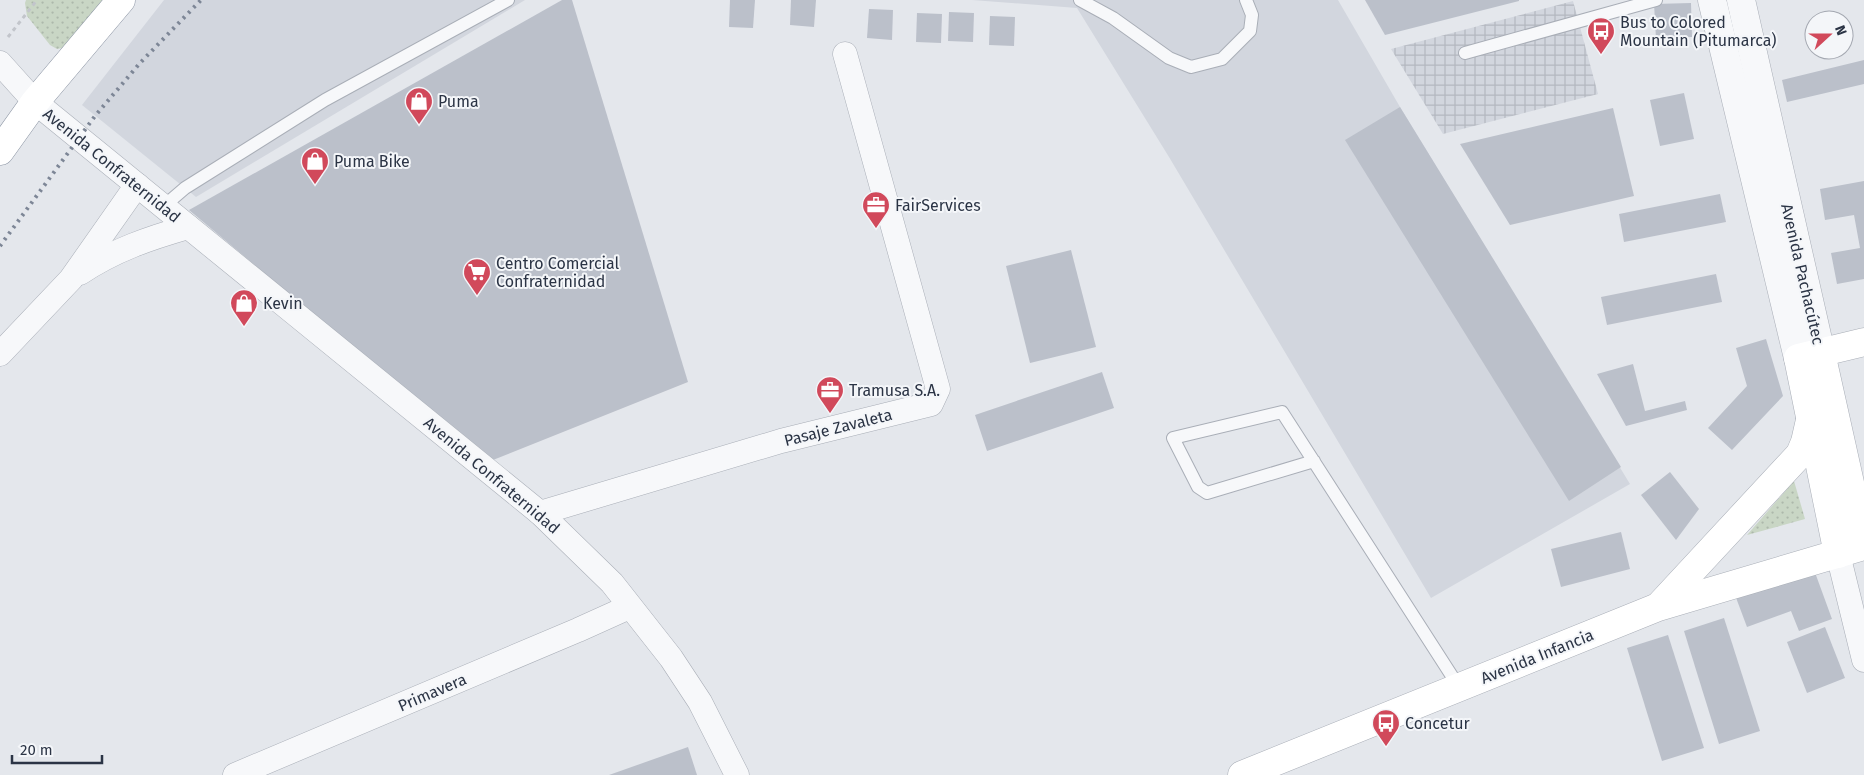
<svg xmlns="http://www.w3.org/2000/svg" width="1864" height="775" font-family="'Fira Sans',sans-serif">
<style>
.built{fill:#d2d6de}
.industrial{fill:url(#industrial-grid)}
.grass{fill:url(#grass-dots)}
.building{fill:#bbc0ca}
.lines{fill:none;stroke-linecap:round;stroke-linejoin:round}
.service-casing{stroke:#a9aeb7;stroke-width:14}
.minor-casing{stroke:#a9aeb7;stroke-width:25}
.tertiary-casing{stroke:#a9aeb7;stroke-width:29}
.secondary-casing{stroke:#a9aeb7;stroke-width:29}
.trunk-casing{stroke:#8b94a3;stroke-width:29}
.path{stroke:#c2c5cb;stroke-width:3;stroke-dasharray:4 4;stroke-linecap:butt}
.service{stroke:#f7f8fa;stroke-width:12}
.minor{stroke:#f7f8fa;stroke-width:24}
.tertiary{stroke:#f7f8fa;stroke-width:28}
.secondary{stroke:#fff;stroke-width:28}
.trunk{stroke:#fff;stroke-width:28}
.rail{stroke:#7d8696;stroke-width:4;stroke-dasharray:2.5 5;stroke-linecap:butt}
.labels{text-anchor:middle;stroke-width:4;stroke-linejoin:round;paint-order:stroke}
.poi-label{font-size:16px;fill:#2b3445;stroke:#f4f6f9;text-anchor:start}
.street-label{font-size:16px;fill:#2b3445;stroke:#f4f6f9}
</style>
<defs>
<pattern id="industrial-grid" width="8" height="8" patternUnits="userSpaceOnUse" patternTransform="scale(1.25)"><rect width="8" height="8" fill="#d2d6de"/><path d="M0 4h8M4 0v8" fill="none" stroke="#b4b8c0"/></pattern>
<pattern id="grass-dots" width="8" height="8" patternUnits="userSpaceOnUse" patternTransform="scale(1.25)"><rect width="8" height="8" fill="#c9d6c5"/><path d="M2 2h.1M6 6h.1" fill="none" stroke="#adb8ab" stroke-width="1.8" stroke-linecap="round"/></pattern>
</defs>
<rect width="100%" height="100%" fill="#e4e7ec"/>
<g class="built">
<polygon points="164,0 525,0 196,197 82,105"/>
<polygon points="972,0 1338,0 1400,107 1630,484 1431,598 1169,157 1077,8"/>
</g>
<polygon class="industrial" points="1573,1 1598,94 1443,134 1391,49"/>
<g class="grass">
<polygon points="26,0 107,0 68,47 57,49 50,45 27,16 25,3"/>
<polygon points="1794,481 1805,519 1747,535"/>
</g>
<g class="building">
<polygon points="562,0 572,0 688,382 493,460 483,456 189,210"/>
<polygon points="730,0 755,0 753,28 729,27"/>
<polygon points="791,0 816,0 814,27 790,25"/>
<polygon points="1365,0 1519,0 1519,1 1385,35"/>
<polygon points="1691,3 1692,37 1656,38 1654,4"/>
<polygon points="869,9 893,10 892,40 867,38"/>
<polygon points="949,12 974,13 973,42 948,41"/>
<polygon points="917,13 942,14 941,43 916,42"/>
<polygon points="990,16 1015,17 1014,46 989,45"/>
<polygon points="1864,60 1864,84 1787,102 1782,80"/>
<polygon points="1684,93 1694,139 1660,146 1650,100"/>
<polygon points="1400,107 1621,467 1569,501 1345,140"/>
<polygon points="1613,108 1634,196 1510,225 1460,144"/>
<polygon points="1864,181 1864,279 1837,284 1831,253 1860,248 1854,215 1825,220 1820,189"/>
<polygon points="1720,194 1726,222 1624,242 1619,214"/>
<polygon points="1071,250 1096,347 1030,363 1006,266"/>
<polygon points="1716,274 1722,302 1607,325 1601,297"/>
<polygon points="1766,339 1783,396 1732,450 1708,428 1747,386 1736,348"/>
<polygon points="1633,364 1645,411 1685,401 1687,410 1626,426 1597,374"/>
<polygon points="1102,372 1114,408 987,451 975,415"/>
<polygon points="1670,472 1699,509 1676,540 1641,495"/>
<polygon points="1621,532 1630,569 1561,587 1551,549"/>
<polygon points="1813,567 1832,619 1799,631 1791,611 1747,627 1735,595"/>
<polygon points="1724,618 1760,731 1719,744 1684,631"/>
<polygon points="1825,627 1845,678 1807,693 1787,642"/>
<polygon points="1668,635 1704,748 1662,761 1627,648"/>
<polygon points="688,747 697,775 609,775"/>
</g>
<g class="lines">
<g class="service-casing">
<g id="service">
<polyline points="1080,0 1113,18 1169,58 1191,67 1222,59 1250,31 1252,15 1246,0"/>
<polyline points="1465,53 1656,0"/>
<polyline points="164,206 185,188 325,100 508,0"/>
<polyline points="1314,461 1207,493 1198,487 1173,438 1282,412 1459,687"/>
</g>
</g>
<g class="minor-casing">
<g id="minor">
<polyline points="0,63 35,102 540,513 612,583 671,658 700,702 737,775"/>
<path d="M80 273C114 250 150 238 188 227"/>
<polyline points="0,354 71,279 137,185"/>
<polyline points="540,513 781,441 931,404 938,389 845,54"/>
<polyline points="1838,554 1864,660"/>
<polyline points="235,775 578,630 629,607"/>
</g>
</g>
<g class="tertiary-casing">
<g id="tertiary">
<polyline points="1712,0 1798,358"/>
<polyline points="1741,0 1821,353"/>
</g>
</g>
<g class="secondary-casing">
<g id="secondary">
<polyline points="1838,554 1798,358 1864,342"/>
<polyline points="1659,606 1800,454 1805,442 1810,420"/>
<polyline points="1242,775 1658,607 1864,546 1821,353"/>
</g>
</g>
<g class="trunk-casing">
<polyline id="trunk" points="0,151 35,102 121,0"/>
</g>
<polyline class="path" points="8,37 37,0"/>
<use href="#service" class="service"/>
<use href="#minor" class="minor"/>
<use href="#tertiary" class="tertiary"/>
<use href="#secondary" class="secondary"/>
<use href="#trunk" class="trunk"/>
<polyline class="rail" points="0,246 95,116 140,63 201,0"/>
</g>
<defs>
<g id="bus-pin" transform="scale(1.4375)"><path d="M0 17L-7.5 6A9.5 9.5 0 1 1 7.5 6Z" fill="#d1495b" stroke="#f4f6f9"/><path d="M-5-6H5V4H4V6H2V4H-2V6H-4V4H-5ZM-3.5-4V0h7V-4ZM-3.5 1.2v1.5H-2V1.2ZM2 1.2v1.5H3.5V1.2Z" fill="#fff"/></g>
<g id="shop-pin" transform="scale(1.4375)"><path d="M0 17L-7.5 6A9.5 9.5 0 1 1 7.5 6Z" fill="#d1495b" stroke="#f4f6f9"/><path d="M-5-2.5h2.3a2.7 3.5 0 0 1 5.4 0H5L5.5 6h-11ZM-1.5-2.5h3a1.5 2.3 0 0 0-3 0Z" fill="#fff"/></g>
<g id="office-pin" transform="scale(1.4375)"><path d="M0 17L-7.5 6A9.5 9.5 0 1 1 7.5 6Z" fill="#d1495b" stroke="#f4f6f9"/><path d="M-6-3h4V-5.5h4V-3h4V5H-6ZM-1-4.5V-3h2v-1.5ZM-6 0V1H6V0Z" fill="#fff"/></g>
<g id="supermarket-pin" transform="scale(1.4375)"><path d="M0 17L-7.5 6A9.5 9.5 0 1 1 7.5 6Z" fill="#d1495b" stroke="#f4f6f9"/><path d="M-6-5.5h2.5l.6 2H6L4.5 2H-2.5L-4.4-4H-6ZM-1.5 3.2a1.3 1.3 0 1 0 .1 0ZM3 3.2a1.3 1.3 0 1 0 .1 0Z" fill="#fff"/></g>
</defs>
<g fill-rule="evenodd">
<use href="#bus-pin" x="1601" y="31"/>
<use href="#shop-pin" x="419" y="101"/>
<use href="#shop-pin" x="315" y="161"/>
<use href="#office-pin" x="876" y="205"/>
<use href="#supermarket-pin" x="477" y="272"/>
<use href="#shop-pin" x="244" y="303"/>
<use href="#office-pin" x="830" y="390"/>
<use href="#bus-pin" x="1386" y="723"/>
</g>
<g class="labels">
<g class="poi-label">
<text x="1620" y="28">Bus to Colored<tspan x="1620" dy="18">Mountain (Pitumarca)</tspan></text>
<text x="438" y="107">Puma</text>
<text x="334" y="167">Puma Bike</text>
<text x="895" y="211">FairServices</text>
<text x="496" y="269">Centro Comercial<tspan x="496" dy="18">Confraternidad</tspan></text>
<text x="263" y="309">Kevin</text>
<text x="849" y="396">Tramusa S.A.</text>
<text x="1405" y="729">Concetur</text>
</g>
<g class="street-label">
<text transform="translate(112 165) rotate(39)" y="6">Avenida Confraternidad</text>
<text transform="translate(1803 274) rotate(77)" y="6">Avenida Pachacútec</text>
<text transform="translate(838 427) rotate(-14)" y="6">Pasaje Zavaleta</text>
<text transform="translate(492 475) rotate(40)" y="6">Avenida Confraternidad</text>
<text transform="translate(1537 656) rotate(-22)" y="6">Avenida Infancia</text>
<text transform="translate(432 692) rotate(-23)" y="6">Primavera</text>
</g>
</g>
<g transform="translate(1829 35) rotate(69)"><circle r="24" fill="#f4f6f9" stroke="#a4a8b1"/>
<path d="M0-4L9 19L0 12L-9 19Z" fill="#d1495b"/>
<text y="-8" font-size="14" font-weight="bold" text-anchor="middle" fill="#2b3445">N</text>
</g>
<path d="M12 755v8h90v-8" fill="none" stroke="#2b3445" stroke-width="2.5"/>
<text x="20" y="755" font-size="15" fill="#2b3445" stroke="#f4f6f9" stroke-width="4" paint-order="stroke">20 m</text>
</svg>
